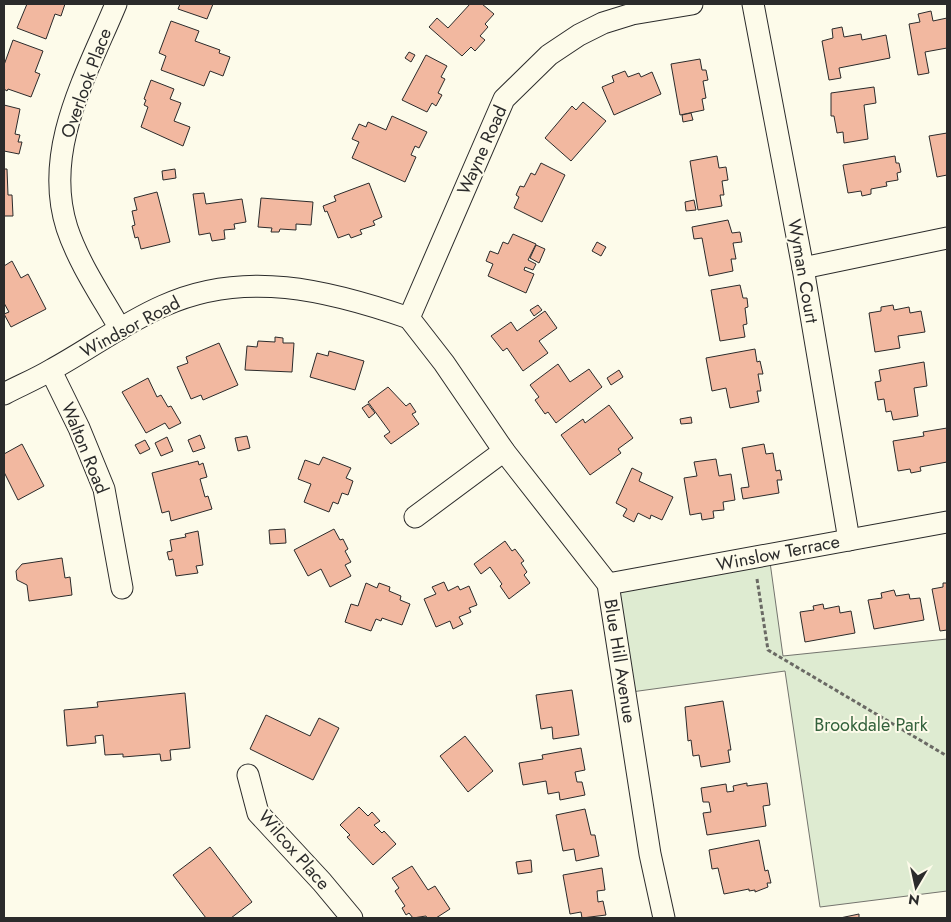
<svg xmlns="http://www.w3.org/2000/svg" width="951" height="922" font-family="Jost,sans-serif">
<style>
.green{fill:#deebd1;stroke:#74746e}
.building{fill:#f2b8a0;stroke:#2b2b2b}
.lines{fill:none;stroke-linecap:round;stroke-linejoin:round}
.street-casing{stroke:#2b2b2b;stroke-width:23}
.path{stroke:#6a6964;stroke-width:3;stroke-dasharray:4 2.5;stroke-linecap:butt}
.street{stroke:#fdfbea;stroke-width:21}
.labels{text-anchor:middle;stroke-width:4;stroke-linejoin:round;paint-order:stroke}
.street-label{font-size:18px;fill:#2b2b2b;stroke:#fdfbea}
.park-label{font-size:18px;fill:#34623c;stroke:#fdfbea}
</style>
<rect width="100%" height="100%" fill="#fdfbea"/>
<polygon class="green" points="769,555 783,656 947,639 947,891 820,907 785,671 624,693 608,584"/>
<g class="building">
<polygon points="27,4 65,4 61,16 55,14 46,39 17,28"/>
<polygon points="180,4 213,4 207,19 178,9"/>
<polygon points="470,4 482,4 494,14 485,24 488,27 480,36 485,40 475,51 471,47 462,56 429,27 437,18 448,28"/>
<polygon points="931,11 933,21 947,18 947,48 925,52 929,73 918,75 909,24 920,22 918,14"/>
<polygon points="171,21 199,31 195,41 220,50 219,53 230,57 223,76 210,71 204,86 161,70 166,56 159,53"/>
<polygon points="842,27 844,37 861,34 862,40 886,35 890,58 839,68 841,78 829,80 822,41 833,38 832,29"/>
<polygon points="13,40 43,51 35,72 40,74 31,97 8,89 7,91 4,89 4,65"/>
<polygon points="409,52 415,55 411,62 405,58"/>
<polygon points="426,55 447,66 441,77 445,79 438,93 442,95 436,106 432,103 427,112 402,100"/>
<polygon points="700,59 702,70 706,70 708,80 703,81 706,98 702,99 704,110 680,115 671,64"/>
<polygon points="625,71 628,77 639,73 641,77 652,72 661,94 614,115 602,87 614,82 612,76"/>
<polygon points="151,80 174,89 170,99 181,103 174,121 190,127 183,146 141,127 148,107 144,105 146,100 144,99"/>
<polygon points="874,87 876,103 864,105 868,139 844,143 843,132 837,133 834,116 831,116 831,93"/>
<polygon points="583,102 606,121 571,161 545,138 572,106 576,110"/>
<polygon points="4,105 20,109 15,134 20,135 18,142 22,142 19,154 4,151"/>
<polygon points="691,113 693,120 683,122 682,115"/>
<polygon points="392,116 427,132 419,148 415,146 411,155 416,157 405,182 352,158 359,142 352,139 359,124 366,127 368,122 386,130"/>
<polygon points="947,133 947,175 937,177 929,136"/>
<polygon points="717,156 719,168 726,167 728,180 722,181 724,195 720,195 722,206 698,210 690,161"/>
<polygon points="895,156 896,163 899,163 901,172 897,173 898,180 886,182 887,186 871,189 871,194 862,196 861,191 848,193 843,165"/>
<polygon points="541,163 565,175 542,222 514,208 519,197 516,195 520,186 524,187 531,173 535,175"/>
<polygon points="4,169 7,169 8,195 12,195 13,216 4,216"/>
<polygon points="175,169 176,178 163,180 162,171"/>
<polygon points="369,183 382,217 373,221 375,225 360,230 362,234 351,238 349,234 338,238 327,211 325,212 323,206 336,201 334,196"/>
<polygon points="157,192 170,242 141,249 138,237 135,238 132,226 135,225 132,211 137,210 134,198"/>
<polygon points="204,193 206,204 242,199 246,222 234,224 235,229 224,230 225,239 212,241 210,233 199,235 193,194"/>
<polygon points="261,198 313,202 311,225 296,224 296,230 280,229 279,232 271,232 272,228 258,227"/>
<polygon points="694,200 696,210 686,211 685,202"/>
<polygon points="728,220 732,233 740,232 742,242 733,243 736,259 731,259 733,271 709,276 702,238 694,239 692,227"/>
<polygon points="513,234 536,244 528,260 536,264 533,270 525,267 524,270 534,274 526,293 488,276 493,264 486,261 490,251 498,254 503,242 508,244"/>
<polygon points="597,242 606,247 601,256 592,251"/>
<polygon points="536,245 545,249 539,263 530,258"/>
<polygon points="12,261 21,278 28,274 46,309 11,327 4,314 9,312 4,303 4,266"/>
<polygon points="740,285 743,298 747,298 748,307 745,308 747,324 743,325 745,337 720,341 711,290"/>
<polygon points="538,305 542,310 534,316 530,310"/>
<polygon points="893,305 894,310 909,307 910,313 921,311 925,332 898,336 900,348 875,352 869,313 881,311 881,307"/>
<polygon points="545,311 557,328 539,341 548,353 523,371 507,348 503,351 491,336 511,322 517,331"/>
<polygon points="275,337 283,338 283,343 294,343 292,372 245,370 247,346 257,347 258,341 275,342"/>
<polygon points="219,343 238,385 203,400 201,395 191,399 177,367 188,363 186,357"/>
<polygon points="755,349 757,362 760,361 763,374 758,374 761,391 757,391 759,402 730,408 726,388 712,391 706,358"/>
<polygon points="329,351 364,361 355,390 310,377 317,353 328,356"/>
<polygon points="924,362 927,386 914,388 918,416 893,420 891,411 886,412 884,399 878,400 875,382 881,381 879,370"/>
<polygon points="558,364 570,382 589,369 602,387 556,423 548,412 545,414 535,400 539,397 530,385"/>
<polygon points="619,370 623,377 611,385 607,378"/>
<polygon points="148,378 157,397 161,395 168,407 171,406 181,423 169,429 165,423 146,433 122,392"/>
<polygon points="388,387 406,406 410,403 416,412 412,414 419,424 391,444 384,436 390,432 368,402"/>
<polygon points="368,404 375,413 369,418 362,408"/>
<polygon points="609,405 633,438 618,449 621,453 590,475 561,435 583,419 585,423"/>
<polygon points="691,417 692,423 681,424 680,419"/>
<polygon points="947,428 947,462 920,467 921,471 911,473 910,469 898,471 893,441 924,436 923,432"/>
<polygon points="200,435 205,448 193,452 188,440"/>
<polygon points="247,436 250,448 238,451 235,438"/>
<polygon points="167,437 173,451 161,456 155,443"/>
<polygon points="145,440 150,449 140,454 135,445"/>
<polygon points="22,444 44,486 18,500 4,472 4,454"/>
<polygon points="764,444 766,454 773,453 776,471 780,470 782,480 777,480 779,493 743,499 741,488 749,487 742,448"/>
<polygon points="323,457 351,468 346,478 353,481 348,495 342,493 338,504 333,502 329,512 304,502 311,484 298,479 305,460 319,465"/>
<polygon points="716,459 719,476 731,474 735,500 723,502 724,510 713,511 714,518 702,520 701,513 690,515 684,478 697,476 694,462"/>
<polygon points="198,461 199,465 203,463 207,477 200,479 205,497 208,496 212,509 171,521 169,511 162,513 152,473"/>
<polygon points="632,468 642,473 639,481 673,497 662,520 651,515 650,519 638,513 634,522 623,516 627,509 616,503"/>
<polygon points="285,529 286,543 270,544 269,530"/>
<polygon points="334,529 340,540 343,539 348,549 345,551 351,562 345,565 351,576 330,587 321,569 308,576 294,550"/>
<polygon points="198,531 203,565 196,566 198,573 176,576 173,559 169,560 167,552 172,551 170,540 186,537 185,534"/>
<polygon points="505,541 512,551 515,549 524,561 521,563 527,572 524,575 530,583 509,599 500,586 502,584 490,567 481,574 474,564"/>
<polygon points="62,558 65,578 70,577 72,595 29,601 27,585 17,580 16,571 22,564"/>
<polygon points="444,582 448,591 458,586 460,590 469,586 477,605 469,608 471,612 459,617 463,624 453,629 450,621 436,627 424,599 436,594 432,587"/>
<polygon points="366,583 377,588 379,583 390,587 389,591 401,596 400,600 410,604 402,625 382,618 381,621 376,619 371,631 345,622 351,604 358,606"/>
<polygon points="943,583 947,583 947,630 940,631 932,589 943,587"/>
<polygon points="894,590 896,596 909,594 910,599 920,598 924,620 874,629 868,600 882,598 881,593"/>
<polygon points="823,604 824,609 839,606 840,613 851,611 855,633 805,642 800,612 814,610 813,606"/>
<polygon points="572,690 579,735 553,739 552,727 541,729 536,695"/>
<polygon points="185,693 190,748 170,750 171,760 161,761 160,754 123,757 123,754 105,755 103,735 95,736 96,743 67,746 64,710 98,707 97,702"/>
<polygon points="723,701 731,750 728,750 730,762 701,767 699,755 693,756 691,740 688,741 685,707"/>
<polygon points="266,715 310,736 319,718 339,728 313,780 250,749"/>
<polygon points="465,736 493,771 468,792 440,756"/>
<polygon points="581,748 585,770 575,772 577,782 582,782 585,795 560,800 559,792 548,794 546,781 523,785 519,763 543,759 542,755"/>
<polygon points="747,783 747,786 767,783 770,805 763,806 766,826 707,835 703,813 711,812 709,802 703,802 701,788 726,784 727,792 734,791 733,786"/>
<polygon points="359,807 368,816 372,812 380,821 374,825 382,833 384,831 396,844 373,865 347,837 350,835 340,825"/>
<polygon points="585,809 591,835 595,835 599,856 576,861 574,849 563,851 556,815"/>
<polygon points="759,840 765,871 768,870 771,883 767,883 768,887 755,892 755,890 749,891 749,889 724,894 718,868 712,869 709,850"/>
<polygon points="210,847 252,902 231,918 206,918 173,875"/>
<polygon points="531,860 532,872 518,874 516,862"/>
<polygon points="412,866 428,890 435,886 450,909 436,918 427,918 426,916 413,918 409,913 406,915 402,908 405,906 395,891 399,888 392,878"/>
<polygon points="602,868 605,890 597,891 598,902 603,901 606,915 582,918 581,912 570,914 563,875"/>
<polygon points="859,914 859,918 840,918"/>
</g>
<g class="lines">
<g class="street-casing">
<g id="street">
<path d="M116 4C87 74 42 150 67 228 79 264 102 297 120 329"/>
<polyline points="753,4 803,268 849,540"/>
<polyline points="803,268 947,238"/>
<polyline points="409,318 444,363 504,451 608,584 650,854 664,918"/>
<polyline points="409,318 504,99 549,55 579,35 603,23 632,14 692,4"/>
<polyline points="51,371 79,428 104,489 122,588"/>
<path d="M4 394C19 386 36 379 51 370 88 350 124 323 163 306 244 269 328 290 409 318"/>
<polyline points="415,517 504,451"/>
<polyline points="608,584 947,522"/>
<polyline points="248,775 258,813 322,882 352,918"/>
</g>
</g>
<polyline class="path" points="757,579 768,650 947,756"/>
<use href="#street" class="street"/>
</g>
<g class="labels">
<g class="street-label">
<text transform="translate(86 83) rotate(-70)" y="6">Overlook Place</text>
<text transform="translate(482 150) rotate(-66)" y="6">Wayne Road</text>
<text transform="translate(803 271) rotate(80)" y="6">Wyman Court</text>
<text transform="translate(130 327) rotate(-28)" y="6">Windsor Road</text>
<text transform="translate(85 448) rotate(68)" y="6">Walton Road</text>
<text transform="translate(778 553) rotate(-11)" y="6">Winslow Terrace</text>
<text transform="translate(620 661) rotate(81)" y="6">Blue Hill Avenue</text>
<text transform="translate(294 850) rotate(49)" y="6">Wilcox Place</text>
</g>
<g class="park-label">
<text x="871" y="731">Brookdale Park</text>
</g>
</g>
<rect width="951" height="922" fill="none" stroke="#2b2b2b" stroke-width="10"/>
<g transform="translate(916 887) rotate(189)" stroke="#fdfbea" stroke-width="4" paint-order="stroke">
<path d="M0-4L9 19L0 12L-9 19Z" fill="#2b2b2b"/>
<text y="-8" font-size="14" font-weight="bold" text-anchor="middle" fill="#2b2b2b">N</text>
</g>
</svg>
